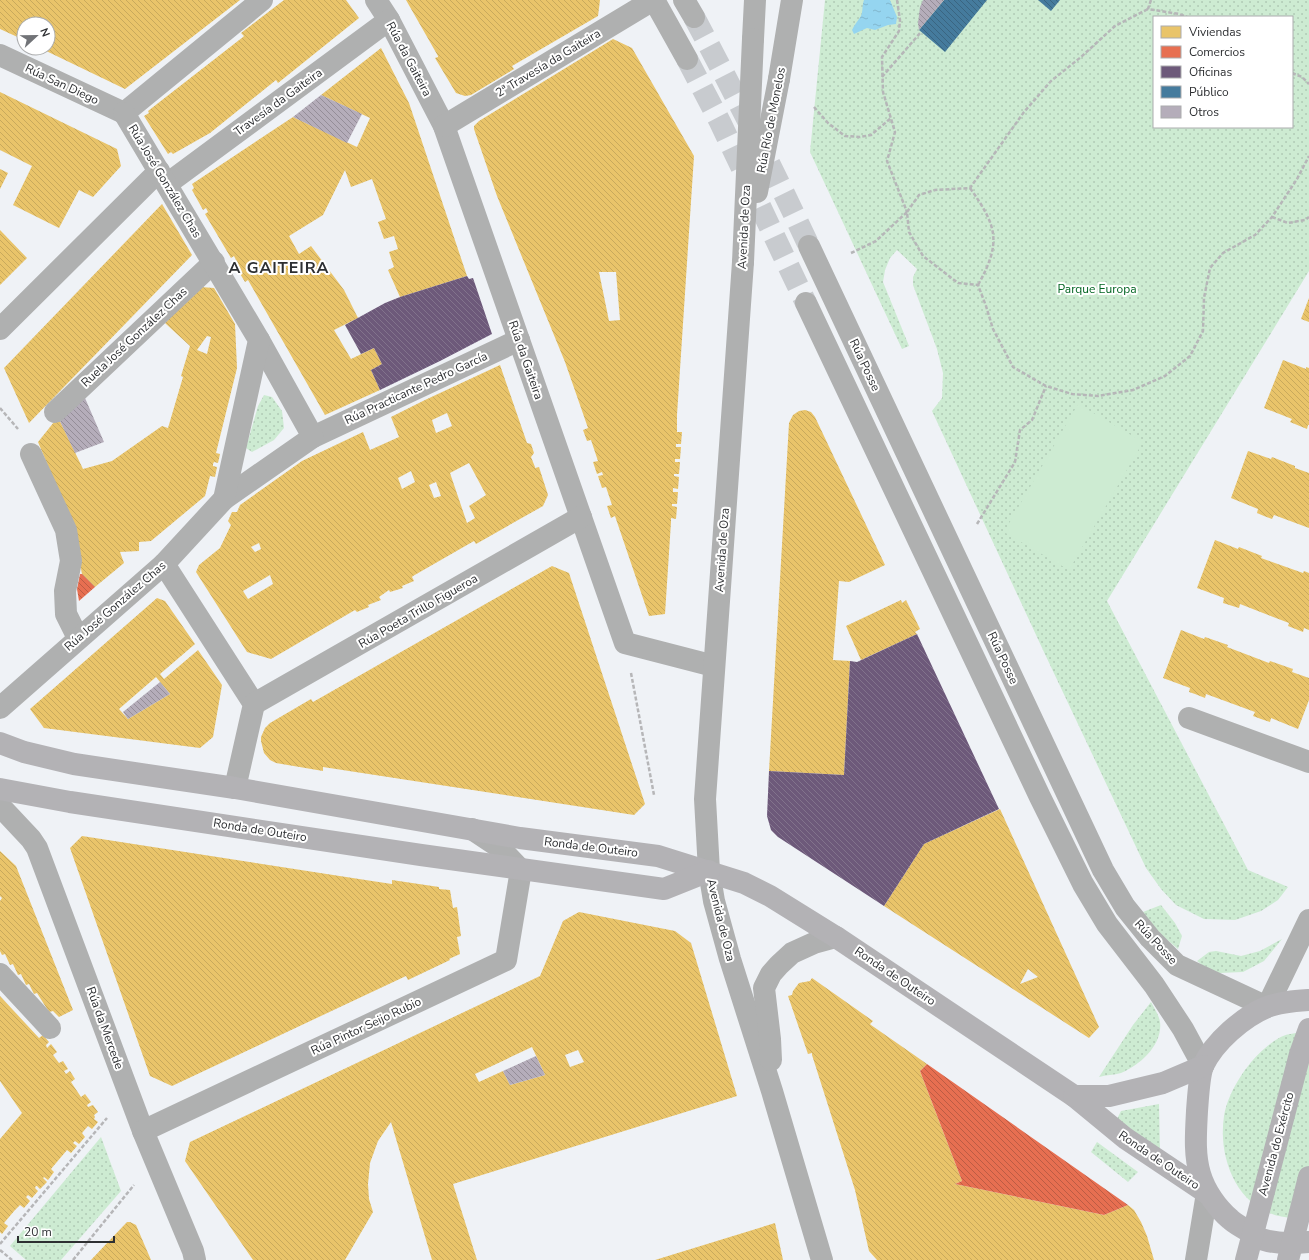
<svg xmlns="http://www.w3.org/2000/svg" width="1309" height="1260" font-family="'Nunito Sans',sans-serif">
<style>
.green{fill:url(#green-dots);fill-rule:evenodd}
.pitch{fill:#cdebd2}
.water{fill:url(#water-ripples)}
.homes{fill:url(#homes-back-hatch);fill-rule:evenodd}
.shops{fill:url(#shops-back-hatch)}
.offices{fill:url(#offices-back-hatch)}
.public{fill:url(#public-back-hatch)}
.building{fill:url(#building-back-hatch)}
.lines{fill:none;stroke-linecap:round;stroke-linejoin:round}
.minor-tunnel{stroke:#c8cbcf;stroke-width:22;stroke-dasharray:22 11;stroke-linecap:butt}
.path{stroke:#b6b6b8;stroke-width:2.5;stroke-dasharray:4 2;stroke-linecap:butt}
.minor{stroke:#afb0b0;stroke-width:22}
.major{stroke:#b3b2b5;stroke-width:22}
.minor-bridge{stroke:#afb0b0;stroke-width:22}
.major-bridge{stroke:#b3b2b5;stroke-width:22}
.labels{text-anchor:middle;stroke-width:4;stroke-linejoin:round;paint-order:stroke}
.street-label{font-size:12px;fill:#2d2f32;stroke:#fff}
.park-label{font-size:12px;fill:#006421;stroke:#fff}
.district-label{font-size:16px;font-weight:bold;letter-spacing:1px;fill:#2d2f32;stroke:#fff}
</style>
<defs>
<pattern id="green-dots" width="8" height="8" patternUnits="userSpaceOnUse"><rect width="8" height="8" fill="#cdebd2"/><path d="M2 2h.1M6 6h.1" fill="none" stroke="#b0cab5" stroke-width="1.8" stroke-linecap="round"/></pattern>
<pattern id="water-ripples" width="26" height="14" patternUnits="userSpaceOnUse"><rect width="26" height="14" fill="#95d5f0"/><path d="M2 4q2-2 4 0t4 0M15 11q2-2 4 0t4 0" fill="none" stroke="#81b7ce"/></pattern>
<pattern id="homes-back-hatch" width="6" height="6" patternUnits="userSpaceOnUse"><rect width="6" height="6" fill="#e9c46a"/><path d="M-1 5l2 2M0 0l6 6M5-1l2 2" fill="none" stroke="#c8a95c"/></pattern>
<pattern id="shops-back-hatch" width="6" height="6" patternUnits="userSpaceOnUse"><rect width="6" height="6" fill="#e76f51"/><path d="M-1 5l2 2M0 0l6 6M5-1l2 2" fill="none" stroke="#bc5c44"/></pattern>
<pattern id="offices-back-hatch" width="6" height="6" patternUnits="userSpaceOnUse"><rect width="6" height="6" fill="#6d597a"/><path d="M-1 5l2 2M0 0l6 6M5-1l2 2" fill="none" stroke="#82738c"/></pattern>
<pattern id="public-back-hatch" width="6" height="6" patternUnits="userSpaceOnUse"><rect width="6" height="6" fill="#457b9d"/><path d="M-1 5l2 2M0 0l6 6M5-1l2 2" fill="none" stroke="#3a6581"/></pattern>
<pattern id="building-back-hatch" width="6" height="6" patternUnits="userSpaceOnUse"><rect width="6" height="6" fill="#b5adba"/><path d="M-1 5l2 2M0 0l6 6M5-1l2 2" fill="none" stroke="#948d98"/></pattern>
</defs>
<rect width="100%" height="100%" fill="#eff2f6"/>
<g class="green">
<path d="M825 0H1309V271L1107 601 1248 870 1288 887 1278 900 1261 911 1235 920 1204 919 1176 905 1161 889 1146 868 1043 650 932 411 942 398 943 373 937 349 913 285V277L917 269 897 250 890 258 885 270 883 282 909 346 902 349 810 152ZM1154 17H1292V127H1154Z"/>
<polygon points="264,395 272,397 282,411 284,428 274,440 252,452 246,448 258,406"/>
<polygon points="1161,905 1175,923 1182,936 1178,949 1159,933 1143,912"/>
<polygon points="1282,939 1264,961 1243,972 1219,973 1202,965 1197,961 1209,952 1216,951 1241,956 1260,951"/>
<path d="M1151 1002C1154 1008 1159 1015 1160 1022 1163 1044 1141 1065 1121 1073 1114 1075 1106 1075 1099 1077L1133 1025Z"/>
<path d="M1300 1032 1309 1033V1216C1304 1217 1299 1218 1294 1218 1241 1217 1217 1162 1224 1116 1229 1087 1254 1052 1279 1038 1285 1034 1293 1034 1300 1032Z"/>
<polygon points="1159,1104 1160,1153 1115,1123 1121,1111"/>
<polygon points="101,1137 121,1191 61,1260 26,1260 10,1246"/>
<polygon points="1097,1142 1138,1172 1128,1182 1091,1152"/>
</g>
<polygon class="pitch" points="1078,404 1143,442 1069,570 1004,532"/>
<path class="water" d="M864 0H890L897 17 896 24 888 25 875 30 867 28 854 34 852 30C854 25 858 21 861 16 863 12 862 5 864 0Z"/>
<g class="homes">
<polygon points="0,0 240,0 125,89 40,48 48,48 48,24 24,24 24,40 0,29"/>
<polygon points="284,0 346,0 359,18 278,83 276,80 210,133 173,154 171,152 168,154 144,116 149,113 148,111 243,37 244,36 241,33"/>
<polygon points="406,0 600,0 598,16 512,66 514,69 471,95 465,96 456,93 435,58 438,57 438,56"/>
<path d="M613 39 632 48 694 156 677 415V432H682L681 444H676V447H681L680 459H675V462H680L679 474H674V476L679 477 678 489 673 488V492H678L677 504H672V506L677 507 676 519 671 518V522L665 614 649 616 616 519 615 516 611 518 607 506 612 505 606 487 602 488 598 476 603 475 602 472 597 474 593 462 598 461 591 440 587 441 583 430 588 428 565 362 497 196 474 129V126L479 121ZM599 272H616L620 320 609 321Z"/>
<polygon points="381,48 409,103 467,276 400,297 388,270 394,267 389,252 398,249 394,236 384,239 378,222 386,219 372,179 351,187 345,170 323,215 289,236 299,254 311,246 344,290 358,318 334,330 351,359 374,348 382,364 371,370 380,390 325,415 248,280 245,282 233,262 236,260 234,256 231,258 205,214 208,212 206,208 203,210 192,190 194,188 192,184 293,117 357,147 370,118 321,95"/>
<polygon points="0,92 117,149 121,166 93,197 79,190 59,228 13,205 32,166 0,150"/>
<polygon points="0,169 8,173 0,189"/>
<polygon points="162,204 192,255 29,423 4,368"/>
<polygon points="0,230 27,258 0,285"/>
<path d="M201 287 214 288 235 324 237 368 216 453 220 454 218 463 214 462 213 464V466L217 467 215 477 210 476 205 496 151 541 139 542V551L120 552 124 563 95 587 82 574 72 523 38 442 58 417 83 469 112 461 162 426 168 428 183 377 181 376 190 346 165 323ZM207 336 211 337 207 354 197 350Z"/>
<polygon points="1309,298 1309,322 1301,319"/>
<polygon points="1283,360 1306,369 1306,367 1309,368 1309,425 1308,425 1307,429 1290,422 1292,419 1264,408"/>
<path d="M500 365 527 443 531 444 534 453 531 457 535 467V468L539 467 548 495 543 506 476 544 474 541 413 576 412 577 414 581 402 586 403 588 390 592 389 590 379 597 381 600 368 605 369 607 357 612 355 610 271 659 247 652 196 572 199 565 220 548 231 525 228 521 232 512H237L240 505 302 461 363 432 370 450 399 437 391 417 425 400ZM447 413 452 426 436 433 432 420ZM469 463 486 495 469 506 475 518 467 523 450 473ZM411 471 415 482 402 489 398 478ZM436 482 441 496 434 498 429 485ZM259 543 261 549 255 552 251 547ZM270 575 273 584 248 599 243 591Z"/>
<polygon points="805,410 811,412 815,417 885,565 849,582 839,581 833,660 850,661 844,775 769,771 789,423 793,415 799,411"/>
<polygon points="1248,451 1271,459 1272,457 1295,466 1295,468 1309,473 1309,528 1274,515 1272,519 1264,516 1257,513 1258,509 1231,498"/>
<polygon points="1215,540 1238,549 1239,547 1262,556 1261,558 1303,573 1304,571 1309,573 1309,630 1304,628 1303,632 1288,626 1289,623 1240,604 1239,608 1223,603 1224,598 1197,588"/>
<polygon points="552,566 569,573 645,804 634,815 323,767 323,771 276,763 270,760 264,753 261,741 261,737 265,728 270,723 311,699 313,702"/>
<path d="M157 598 165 601 195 644 160 674 164 679 198 650 222 685 213 737 200 748 44 728 30 709ZM156 677 170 694 128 719 119 709Z"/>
<polygon points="901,600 902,603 906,600 920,629 915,632 917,634 861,660 846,626"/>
<polygon points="1181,630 1204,639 1205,637 1228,645 1227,647 1269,663 1270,661 1293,669 1292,672 1309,678 1309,700 1298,729 1271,718 1270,722 1261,719 1253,716 1255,712 1206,694 1205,698 1195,694 1189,692 1190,688 1163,678"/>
<path d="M1000 809 1099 1027 1089 1038 884 906 924 844ZM1028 969 1038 977 1020 984Z"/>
<polygon points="82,836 372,881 392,884 392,880 439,887 439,889 450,890 453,908 457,907 461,936 457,937 460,954 449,959 450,960 408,980 406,976 172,1086 150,1076 70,848"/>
<polygon points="0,851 16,866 73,1010 59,1017 53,1011 49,1012 37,993 34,994 29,984 26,985 21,974 18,975 13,964 10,965 5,954 2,955 0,951 0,901 2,898 0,896"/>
<path d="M579 912 675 931 691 943 737 1096 453 1184 477 1260H432L391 1122 378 1141 370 1163 368 1184 369 1199 373 1212 345 1260H253L185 1161 190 1142 540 976 563 921ZM532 1047 545 1075 510 1085 503 1071 479 1082 475 1074ZM578 1050 584 1062 570 1067 565 1055Z"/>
<polygon points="812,978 873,1021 870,1024 871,1025 927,1064 920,1071 962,1181 955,1184 1104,1215 1128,1205 1134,1210 1141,1222 1147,1236 1154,1260 877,1260 869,1251 855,1190 812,1055 812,1053 808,1054 788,996 792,995 793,991 799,983 810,981"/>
<polygon points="0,996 39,1038 43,1035 49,1042 46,1045 47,1048 51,1044 57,1052 53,1055 59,1063 63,1061 68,1069 64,1071 66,1074 70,1071 75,1079 71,1082 81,1097 85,1094 91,1102 87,1105 88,1107 93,1105 98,1112 94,1115 95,1117 94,1119 98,1122 92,1129 88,1126 82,1133 85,1137 79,1144 75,1141 73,1143 77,1146 71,1153 67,1150 51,1169 54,1172 48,1180 44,1177 43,1178 47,1182 40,1189 37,1186 36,1186 35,1188 38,1191 32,1198 28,1195 26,1197 30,1201 24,1208 20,1205 15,1210 4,1223 8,1226 2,1234 0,1232 0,1139 22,1113 0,1081"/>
<polygon points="127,1222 130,1222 136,1225 151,1260 91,1260"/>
<polygon points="775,1223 783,1260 655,1260"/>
</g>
<g class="shops">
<polygon points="80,574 82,574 95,587 79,601 77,589"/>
<polygon points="927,1064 1128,1205 1104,1215 955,1184 962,1181 920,1071"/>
</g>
<g class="offices">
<polygon points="467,276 469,279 473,278 492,334 440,361 380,390 371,370 382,364 374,348 361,354 345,325 385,303 400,297"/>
<polygon points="917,634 999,809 924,844 884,906 778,837 771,830 767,816 769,771 844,775 850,661 857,662"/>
</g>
<g class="public">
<polygon points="944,0 987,0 945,52 919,30"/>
<polygon points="1038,0 1060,0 1051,11"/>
</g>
<g class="building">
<polygon points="923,0 944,0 919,30 918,23 920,7"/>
<polygon points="321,95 362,114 347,143 293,117"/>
<polygon points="85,398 104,442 75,453 58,417"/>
<polygon points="160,682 170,694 128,719 123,712"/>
<polygon points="536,1056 545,1075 510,1085 503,1071"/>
</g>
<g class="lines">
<g class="minor-tunnel">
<path d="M694 17C734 92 773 169 809 246"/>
<polyline points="687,59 720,122 806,303"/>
</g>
<g class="path">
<polyline points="897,0 900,20 899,31 882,57 883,92 895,132 887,161 907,212"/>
<polyline points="1151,0 1148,9 1179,14 1187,17"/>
<polyline points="1292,73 1302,77 1309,84"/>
<polyline points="882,77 921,32"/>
<polyline points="814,107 828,123 845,136 860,137 871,135 891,118"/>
<path d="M970 188C997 226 1002 242 978 285"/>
<polyline points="907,212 919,195 935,190 970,188 1024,112 1051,81 1081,57 1115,26 1148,9"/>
<polyline points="1272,217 1288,223 1305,220 1309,217"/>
<polyline points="851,253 876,241 907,212 909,232 923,256 958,283 978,285 986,306 993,329 1013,367 1046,386 1072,394 1098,396 1133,390 1165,376 1190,356 1203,331 1204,298 1210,268 1223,253 1255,235 1272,217 1297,179 1309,156"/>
<polyline points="0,408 18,429"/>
<polyline points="977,524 1015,462 1020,430 1032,420 1046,386"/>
<polyline points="631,673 654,795"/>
<polyline points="0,1244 107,1118"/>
<polyline points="0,1250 12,1260"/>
<polyline points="73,1260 134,1185"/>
</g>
<g class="minor">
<polyline points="376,0 389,20 444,126 625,643 714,666"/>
<polyline points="654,0 687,59"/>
<polyline points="684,0 694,17"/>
<polyline points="753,39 755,0"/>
<polyline points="0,55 124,113"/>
<polyline points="779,79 792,0"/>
<polyline points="124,113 262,0"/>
<polyline points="444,126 653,0"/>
<polyline points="167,184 389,20"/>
<polyline points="809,246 1103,870 1125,907 1150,938 1177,965 1267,1007 1309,920"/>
<polyline points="743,262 705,799 709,871 714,901 730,959 772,1091 822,1260"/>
<polyline points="806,303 1040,797 1083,884 1107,924 1154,985 1183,1029 1203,1066"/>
<polyline points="0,329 159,171"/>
<polyline points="55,412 214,262"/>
<polyline points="313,437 519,340"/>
<polyline points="31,454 66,530 71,561 65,591 66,614 78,638"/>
<polyline points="224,499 313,437 259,340"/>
<polyline points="164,564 254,704 235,788"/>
<polyline points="254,704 581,517"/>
<polyline points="0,708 164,564 224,499 259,340 124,113"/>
<polyline points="1189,718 1309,762"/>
<polyline points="0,806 31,839 37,848 143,1131 193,1251 195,1260"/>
<polyline points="0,974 50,1028"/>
<polyline points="771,1060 770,1039 764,988 771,974 779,965 792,953 814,943 836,937"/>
<polyline points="143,1131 506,960 521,870 499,847 472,829"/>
<polyline points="1196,1260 1207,1193"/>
</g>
<g class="major">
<polyline points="0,743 24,752 74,764 235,788 520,838 658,856 744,883 770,896 836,937 1074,1096 1125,1138 1207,1193"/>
<polyline points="0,789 70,802 421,855 664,889 709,871"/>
<path d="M1309 1000C1295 1001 1280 1002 1267 1007 1243 1017 1214 1042 1203 1066 1199 1076 1198 1099 1197 1111 1196 1132 1194 1154 1200 1174 1205 1191 1217 1208 1230 1219 1235 1224 1242 1227 1248 1231 1252 1233 1257 1237 1261 1239 1276 1244 1293 1244 1309 1242"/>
<polyline points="1074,1096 1109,1096 1163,1083 1203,1066"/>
</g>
<g class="minor-bridge">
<polyline points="757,192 779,79"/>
<polyline points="743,262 753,39"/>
</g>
<g class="major-bridge">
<polyline points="1246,1260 1300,1054 1309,1029"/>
<polyline points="1288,1260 1309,1177"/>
</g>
</g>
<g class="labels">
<g class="street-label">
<text transform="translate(409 59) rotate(62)" y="4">Rúa da Gaiteira</text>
<text transform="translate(548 63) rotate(-31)" y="4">2ª Travesía da Gaiteira</text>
<text transform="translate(62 84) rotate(25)" y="4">Rúa San Diego</text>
<text transform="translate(278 102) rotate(-36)" y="4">Travesía da Gaiteira</text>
<text transform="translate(771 120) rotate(-79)" y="4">Rúa Río de Monelos</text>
<text transform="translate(165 181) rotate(59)" y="4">Rúa José González Chas</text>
<text transform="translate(744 227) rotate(-87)" y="4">Avenida de Oza</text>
<text transform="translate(134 337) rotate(-43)" y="4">Ruela José González Chas</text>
<text transform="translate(526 360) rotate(71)" y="4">Rúa da Gaiteira</text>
<text transform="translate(865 365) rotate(65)" y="4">Rúa Posse</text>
<text transform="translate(416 388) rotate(-25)" y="4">Rúa Practicante Pedro García</text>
<text transform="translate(722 550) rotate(-86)" y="4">Avenida de Oza</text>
<text transform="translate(115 606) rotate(-41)" y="4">Rúa José González Chas</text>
<text transform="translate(418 611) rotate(-30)" y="4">Rúa Poeta Trillo Figueroa</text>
<text transform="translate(1003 658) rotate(65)" y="4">Rúa Posse</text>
<text transform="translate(260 830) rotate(9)" y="4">Ronda de Outeiro</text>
<text transform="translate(591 847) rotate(7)" y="4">Ronda de Outeiro</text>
<text transform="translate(721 920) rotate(76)" y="4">Avenida de Oza</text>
<text transform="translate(1156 942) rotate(47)" y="4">Rúa Posse</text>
<text transform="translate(895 976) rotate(34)" y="4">Ronda de Outeiro</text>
<text transform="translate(366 1026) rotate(-25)" y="4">Rúa Pintor Seijo Rubio</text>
<text transform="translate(105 1028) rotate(70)" y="4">Rúa da Mercede</text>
<text transform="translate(1276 1144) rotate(-75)" y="4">Avenida do Exército</text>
<text transform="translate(1159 1160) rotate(34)" y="4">Ronda de Outeiro</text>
</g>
<g class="park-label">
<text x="1097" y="293">Parque Europa</text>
</g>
<g class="district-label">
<text x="279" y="273">A GAITEIRA</text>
</g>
</g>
<rect x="1153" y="16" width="140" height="112" fill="#ffffff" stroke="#abacad"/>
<rect x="1161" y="26" width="20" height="12" fill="#e9c46a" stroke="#abacad"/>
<text x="1189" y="36" font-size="12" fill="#2d2f32">Viviendas</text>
<rect x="1161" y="46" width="20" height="12" fill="#e76f51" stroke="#abacad"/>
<text x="1189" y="56" font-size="12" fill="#2d2f32">Comercios</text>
<rect x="1161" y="66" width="20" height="12" fill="#6d597a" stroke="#abacad"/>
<text x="1189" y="76" font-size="12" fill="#2d2f32">Oficinas</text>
<rect x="1161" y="86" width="20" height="12" fill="#457b9d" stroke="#abacad"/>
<text x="1189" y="96" font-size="12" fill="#2d2f32">Público</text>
<rect x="1161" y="106" width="20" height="12" fill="#b5adba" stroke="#abacad"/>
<text x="1189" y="116" font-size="12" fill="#2d2f32">Otros</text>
<g transform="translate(36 36) rotate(68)"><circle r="19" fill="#ffffff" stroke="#abacad"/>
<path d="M0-3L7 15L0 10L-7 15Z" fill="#717377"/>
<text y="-6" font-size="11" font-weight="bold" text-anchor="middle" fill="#2d2f32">N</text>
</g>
<path d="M18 1236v6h96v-6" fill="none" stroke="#2d2f32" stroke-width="2"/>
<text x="24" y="1236" font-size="12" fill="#2d2f32" stroke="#ffffff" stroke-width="3" paint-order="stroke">20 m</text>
</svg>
